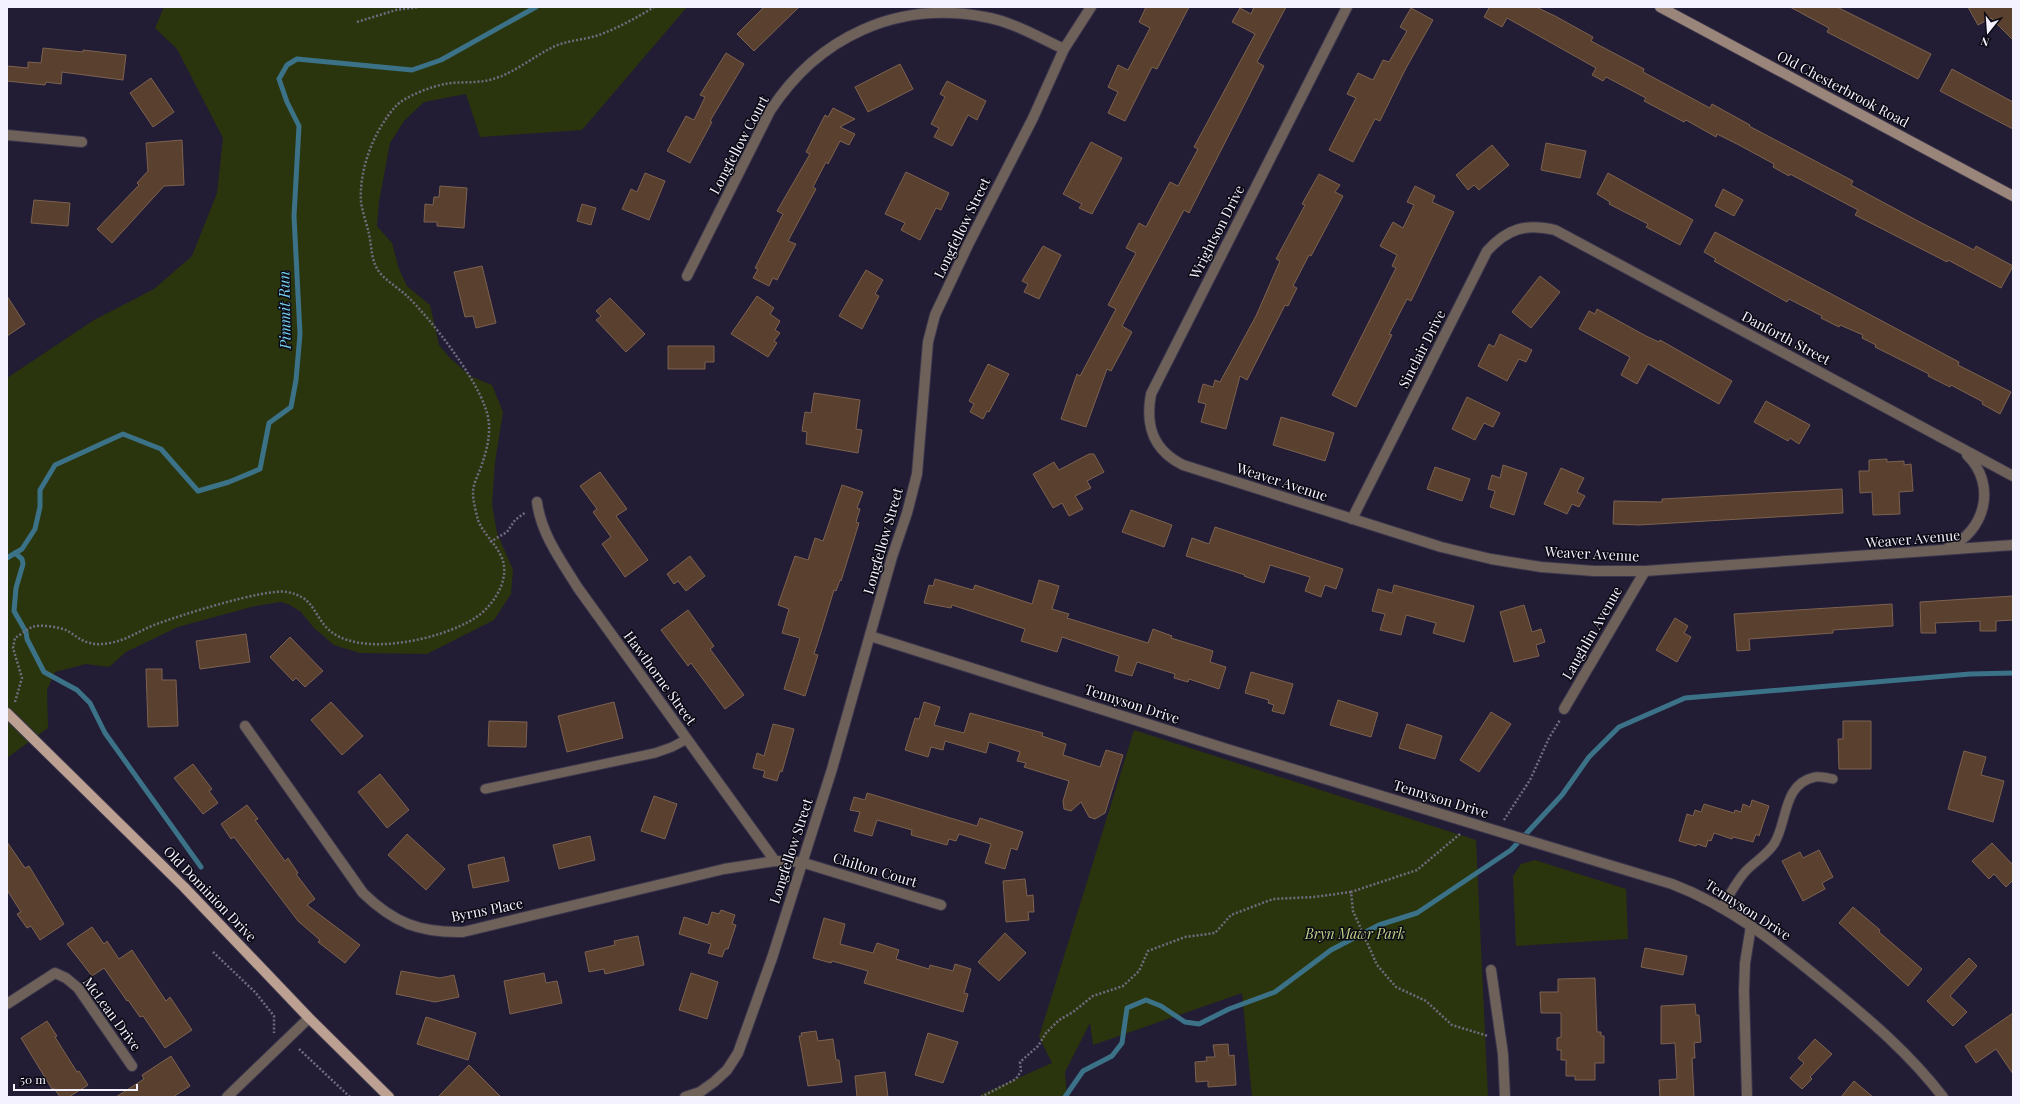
<svg xmlns="http://www.w3.org/2000/svg" width="2020" height="1104" font-family="'Playfair Display',serif">
<style>
.green{fill:#2b350d}
.lines{fill:none;stroke-linecap:round;stroke-linejoin:round}
.stream{stroke:#3b7287;stroke-width:5}
.building{fill:#59402f;stroke:#7c6250}
.lane-casing{stroke:#3b364c;stroke-width:11}
.street-casing{stroke:#3b364c;stroke-width:12}
.secondary-casing{stroke:#3b364c;stroke-width:12}
.primary-casing{stroke:#3b364c;stroke-width:12}
.path{stroke:#706c7f;stroke-width:2.5;stroke-dasharray:2 2;stroke-linecap:butt}
.lane{stroke:#6e615a;stroke-width:9}
.street{stroke:#6e615a;stroke-width:10}
.secondary{stroke:#9a857a;stroke-width:10}
.primary{stroke:#bca193;stroke-width:10}
.labels{text-anchor:middle;stroke-width:3;stroke-linejoin:round;paint-order:stroke}
.street-label{font-size:14px;fill:#f4f2ff;stroke:#0b0913}
.park-label{font-size:14px;font-style:italic;fill:#bed38b;stroke:#0b0913}
.water-label{font-size:15px;font-style:italic;fill:#78d1f1;stroke:#0b0913}
</style>
<rect width="100%" height="100%" fill="#221c34"/>
<g class="green">
<polygon points="164,7 687,7 582,130 480,137 466,94 424,102 404,121 390,143 379,202 377,226 392,243 399,269 407,286 430,305 439,345 449,357 470,376 492,385 503,412 495,462 492,504 497,533 513,570 511,594 494,620 427,654 360,653 334,645 314,628 301,612 290,605 281,602 255,606 178,627 126,652 109,667 86,664 55,672 47,690 48,728 7,758 7,378 94,320 154,289 192,256 217,193 223,138 177,49 155,28"/>
<polygon points="1134,730 1476,840 1488,1097 1252,1097 1242,993 1093,1045 1090,1023 1065,1072 1067,1097 982,1097 980,1095 1052,1063 1039,1037"/>
<polygon points="1535,860 1626,889 1628,939 1516,946 1513,876 1521,864"/>
</g>
<g class="lines">
<g class="stream">
<polyline points="15,553 22,559 23,564 16,588 14,611 26,632 27,639 44,672 77,690 90,703 105,733 201,867"/>
<polyline points="7,558 22,549 35,529 40,507 40,490 55,465 123,434 161,449 198,491 229,482 260,469 269,423 291,407 296,380 300,334 294,216 299,126 287,102 279,79 287,65 297,59 412,70 441,60 536,7"/>
<polyline points="1065,1097 1083,1071 1112,1056 1122,1043 1127,1008 1146,1000 1161,1006 1185,1022 1199,1024 1229,1009 1275,992 1331,950 1379,925 1417,913 1511,850 1562,795 1589,757 1619,727 1685,698 1970,674 2013,673"/>
</g>
</g>
<g class="building">
<polygon points="764,7 799,7 754,51 737,34"/>
<polygon points="1146,7 1189,7 1157,69 1152,67 1125,121 1108,113 1118,92 1108,87 1118,65 1128,70 1150,28 1139,22"/>
<polygon points="1254,7 1286,7 1257,62 1264,66 1189,213 1184,210 1122,326 1132,332 1111,371 1107,369 1086,427 1061,419 1077,374 1080,376 1116,309 1108,305 1136,253 1126,248 1139,223 1146,227 1170,182 1178,186 1198,149 1194,147 1255,34 1232,22 1240,8 1251,14"/>
<polygon points="1486,7 1536,7 1555,16 1593,37 1591,41 1644,69 1643,72 1710,108 1712,104 1750,125 1749,126 1853,181 1851,185 1918,221 1974,250 1976,246 2013,266 2001,288 1948,260 1947,262 1855,215 1858,210 1790,174 1789,176 1773,167 1774,164 1739,145 1717,134 1716,137 1686,120 1684,122 1644,101 1646,98 1606,77 1603,81 1592,75 1596,68 1507,18 1502,27 1484,17 1489,8"/>
<polygon points="1790,7 1837,7 1931,54 1918,79 1827,32 1829,28"/>
<polygon points="1968,7 2013,7 2013,40 1991,18 1978,25"/>
<polygon points="1411,8 1433,20 1405,70 1380,121 1375,119 1353,162 1329,150 1356,98 1347,94 1358,73 1373,80 1383,60 1389,62 1407,31 1400,27"/>
<polygon points="43,48 83,52 83,50 126,55 123,80 62,72 61,84 46,82 45,85 7,81 7,66 28,68 28,62 41,63"/>
<polygon points="726,53 744,64 710,121 712,122 690,163 667,151 686,116 694,120 705,97 700,95"/>
<polygon points="900,64 913,89 868,112 855,87"/>
<polygon points="1952,69 2013,102 2013,129 1940,91"/>
<polygon points="151,78 174,112 153,127 130,93"/>
<polygon points="947,81 986,101 977,120 968,115 952,146 934,137 939,128 931,124 945,97 940,94"/>
<polygon points="833,108 855,119 840,127 855,134 849,145 840,141 828,164 826,162 813,187 816,189 788,241 796,244 777,280 773,278 769,286 753,278 758,269 755,268 783,214 777,211 810,154 806,152 825,115 828,117"/>
<polygon points="182,140 184,185 164,186 112,243 97,229 139,185 137,183 148,171 146,143"/>
<polygon points="1091,142 1122,158 1092,214 1079,208 1082,204 1063,194"/>
<polygon points="1546,143 1586,151 1580,178 1541,170"/>
<polygon points="1492,145 1509,165 1479,190 1474,185 1468,190 1456,175"/>
<polygon points="906,172 949,193 941,210 936,208 920,240 901,230 905,223 885,214"/>
<polygon points="645,173 665,181 649,220 622,209 631,189 637,192"/>
<polygon points="1608,173 1693,220 1680,245 1646,227 1648,224 1609,204 1610,202 1597,194"/>
<polygon points="1319,174 1340,185 1335,192 1343,196 1311,256 1309,255 1293,286 1297,288 1288,306 1285,305 1247,380 1240,376 1226,429 1201,422 1206,404 1198,402 1203,384 1213,387 1215,380 1220,382 1256,316 1280,261 1276,259 1305,205 1302,204"/>
<polygon points="440,186 467,188 464,228 437,226 437,222 424,222 425,204 433,205 434,197 439,197"/>
<polygon points="1415,186 1435,196 1432,202 1454,212 1411,301 1407,299 1389,334 1392,335 1356,407 1332,395 1396,268 1392,266 1397,255 1380,246 1393,222 1403,228 1414,205 1407,202"/>
<polygon points="1723,189 1743,200 1734,216 1715,206"/>
<polygon points="34,200 70,203 68,226 31,223"/>
<polygon points="582,204 596,208 591,225 577,221"/>
<polygon points="1715,232 1959,362 1958,365 2011,392 2000,414 1982,404 1983,402 1951,385 1950,387 1928,376 1929,374 1875,347 1876,345 1862,338 1863,335 1840,325 1839,327 1821,318 1822,316 1789,299 1787,302 1714,261 1716,259 1704,252"/>
<polygon points="1043,246 1061,255 1039,299 1024,292 1028,284 1022,281"/>
<polygon points="482,266 496,323 476,328 473,316 465,317 454,272"/>
<polygon points="866,270 883,280 875,294 879,296 862,329 839,316"/>
<polygon points="1540,276 1560,292 1531,328 1512,312"/>
<polygon points="7,296 25,324 7,336"/>
<polygon points="757,296 774,308 770,314 780,321 775,330 780,333 774,341 777,343 768,357 731,334"/>
<polygon points="610,298 645,334 626,352 596,320 601,316 596,311"/>
<polygon points="1597,309 1646,336 1659,342 1660,340 1732,381 1719,404 1648,364 1637,384 1621,375 1630,357 1579,329 1589,311 1595,314"/>
<polygon points="1500,334 1532,350 1526,362 1519,359 1507,381 1478,366 1489,344 1494,347"/>
<polygon points="668,346 714,346 714,362 705,362 705,369 668,369"/>
<polygon points="988,364 1009,374 989,412 987,411 983,419 970,412 974,404 969,401"/>
<polygon points="814,393 860,400 856,429 862,430 858,453 806,444 807,432 802,431 805,412 811,413"/>
<polygon points="1467,397 1500,413 1493,427 1484,423 1475,440 1452,429"/>
<polygon points="1766,401 1810,425 1799,444 1790,438 1788,441 1754,422"/>
<polygon points="1281,417 1334,433 1325,461 1273,445"/>
<polygon points="1089,454 1094,454 1104,472 1087,481 1091,488 1075,496 1083,509 1069,516 1062,503 1053,508 1033,474 1054,462 1059,470"/>
<polygon points="1887,459 1887,462 1904,461 1904,465 1911,464 1913,491 1899,492 1900,514 1873,515 1872,492 1860,493 1859,471 1869,471 1869,460"/>
<polygon points="1503,465 1527,473 1514,515 1490,507 1495,491 1488,489 1492,475 1500,478"/>
<polygon points="1435,467 1470,479 1462,501 1427,489"/>
<polygon points="1561,468 1584,478 1577,492 1585,496 1579,507 1572,504 1567,514 1544,504"/>
<polygon points="600,472 627,509 616,516 648,560 625,577 602,544 611,537 593,512 597,509 580,486"/>
<polygon points="842,485 863,492 857,508 860,509 856,522 859,523 841,581 840,580 836,591 834,590 822,629 814,654 818,655 805,696 784,689 800,638 782,633 789,609 778,605 795,556 808,560 815,538 823,541"/>
<polygon points="1842,489 1843,513 1639,525 1613,524 1614,501 1662,502 1662,499"/>
<polygon points="1131,510 1172,525 1164,547 1122,532"/>
<polygon points="1215,527 1343,569 1336,589 1325,585 1321,597 1305,591 1310,577 1270,565 1264,583 1244,576 1245,575 1186,556 1192,538 1209,544"/>
<polygon points="690,556 705,576 686,591 678,581 674,584 667,574"/>
<polygon points="935,579 973,590 975,585 1032,604 1039,580 1059,586 1052,609 1069,614 1067,618 1148,643 1153,629 1172,636 1171,638 1213,651 1210,662 1226,667 1219,689 1189,679 1188,682 1174,678 1175,674 1137,662 1132,676 1115,671 1119,656 1062,637 1057,652 1021,641 1025,629 952,605 951,608 924,603 929,585 933,586"/>
<polygon points="1394,585 1474,606 1464,642 1433,633 1436,623 1406,615 1401,635 1380,630 1385,614 1372,611 1378,589 1392,593"/>
<polygon points="2013,596 2013,620 1996,621 1996,631 1980,631 1980,621 1935,623 1936,633 1921,633 1920,602"/>
<polygon points="1892,604 1893,626 1833,630 1833,633 1749,639 1750,650 1737,651 1734,614"/>
<polygon points="1524,605 1532,632 1541,629 1545,642 1536,645 1539,656 1514,662 1500,612"/>
<polygon points="688,610 714,646 710,649 744,695 725,709 691,663 688,666 661,630"/>
<polygon points="1675,618 1688,626 1684,633 1691,637 1677,662 1656,650"/>
<polygon points="246,634 250,662 200,669 196,641"/>
<polygon points="290,637 323,671 305,687 296,678 293,681 270,657"/>
<polygon points="146,669 162,669 162,680 176,680 178,726 148,727"/>
<polygon points="1251,672 1293,684 1284,714 1272,711 1274,705 1268,703 1269,700 1245,693"/>
<polygon points="1338,700 1378,713 1371,737 1330,725"/>
<polygon points="331,702 363,736 342,755 311,720"/>
<polygon points="614,702 623,738 567,752 558,716"/>
<polygon points="924,702 940,707 934,725 964,733 970,713 1043,733 1042,736 1066,744 1063,755 1100,767 1106,750 1123,755 1105,813 1095,819 1089,817 1081,802 1071,811 1064,809 1063,801 1069,781 1024,767 1026,763 1017,761 1020,752 989,742 986,753 945,741 943,750 931,747 928,757 905,750 915,718 919,719"/>
<polygon points="1491,712 1511,724 1479,772 1460,760"/>
<polygon points="489,721 527,722 526,747 488,746"/>
<polygon points="1843,721 1871,721 1871,769 1839,769 1838,739 1843,739"/>
<polygon points="773,724 794,729 782,772 780,771 777,781 763,777 765,771 753,768 757,753 764,756"/>
<polygon points="1407,724 1442,736 1435,759 1399,748"/>
<polygon points="1964,751 1986,757 1981,775 2004,781 1993,822 1948,809"/>
<polygon points="193,764 212,789 209,791 218,803 203,814 174,778"/>
<polygon points="380,774 409,810 387,828 358,792"/>
<polygon points="867,793 977,826 980,818 1023,832 1017,850 1011,848 1005,869 985,863 991,844 959,834 956,841 949,839 947,845 911,835 912,830 877,820 872,836 854,831 860,812 850,810 854,797 865,800"/>
<polygon points="654,796 677,804 665,839 641,831"/>
<polygon points="1752,800 1769,806 1759,836 1756,834 1753,842 1733,837 1732,839 1714,833 1711,841 1708,840 1706,847 1697,844 1696,846 1679,841 1687,814 1693,816 1695,810 1701,812 1704,804 1734,813 1735,810 1741,812 1743,804 1750,807"/>
<polygon points="247,805 258,819 255,820 285,861 288,858 298,873 296,874 315,899 307,905 360,945 345,963 318,942 320,940 298,921 234,837 231,839 221,824"/>
<polygon points="407,834 445,869 426,890 388,855"/>
<polygon points="590,836 595,860 559,869 553,845"/>
<polygon points="7,842 25,868 29,866 64,924 40,940 31,926 27,928 17,914 21,912 7,890"/>
<polygon points="1992,843 2013,865 2013,880 2006,887 1994,874 1989,879 1972,861"/>
<polygon points="1819,850 1833,877 1822,883 1825,889 1803,901 1782,861 1800,852 1803,858"/>
<polygon points="504,857 509,881 473,888 468,865"/>
<polygon points="1025,879 1027,896 1033,895 1034,912 1028,912 1029,920 1006,922 1003,881"/>
<polygon points="1853,907 1880,930 1879,932 1922,969 1908,986 1839,923"/>
<polygon points="721,910 735,915 732,924 736,925 728,949 725,949 722,957 708,953 711,944 679,934 684,917 708,925 712,912 719,914"/>
<polygon points="824,918 845,924 840,944 873,953 877,943 899,950 896,959 929,969 930,965 953,971 955,964 971,969 964,993 968,994 963,1012 864,983 868,971 832,961 831,963 813,958"/>
<polygon points="92,927 104,944 107,941 119,959 132,950 166,1001 170,997 192,1030 165,1048 143,1016 140,1017 128,1000 127,1001 104,968 92,976 67,944"/>
<polygon points="1005,933 1026,953 999,981 978,962"/>
<polygon points="638,936 644,965 605,974 604,969 589,972 585,952 615,945 614,941"/>
<polygon points="1645,948 1687,956 1683,975 1641,967"/>
<polygon points="1969,958 1977,966 1950,996 1967,1012 1953,1026 1927,1001"/>
<polygon points="401,971 440,978 454,975 459,997 435,1002 396,994"/>
<polygon points="544,973 546,983 557,981 562,1003 510,1014 504,981"/>
<polygon points="691,973 718,982 707,1019 679,1010"/>
<polygon points="1595,978 1597,1032 1601,1032 1601,1036 1604,1036 1604,1063 1595,1063 1595,1080 1575,1080 1575,1076 1566,1076 1566,1060 1561,1060 1561,1050 1557,1050 1557,1038 1561,1037 1561,1013 1541,1013 1540,992 1558,992 1558,979"/>
<polygon points="1695,1004 1696,1015 1699,1015 1701,1042 1694,1043 1695,1058 1692,1058 1694,1097 1660,1097 1659,1080 1677,1079 1675,1043 1661,1044 1661,1006"/>
<polygon points="2013,1013 2013,1074 1996,1049 1976,1063 1965,1046"/>
<polygon points="426,1017 476,1033 468,1060 417,1044"/>
<polygon points="47,1021 57,1036 55,1037 77,1072 79,1071 88,1085 69,1097 60,1097 54,1088 52,1089 21,1038"/>
<polygon points="816,1031 818,1041 833,1039 836,1060 839,1060 842,1082 808,1086 799,1036 802,1036 801,1033"/>
<polygon points="928,1033 958,1042 943,1083 915,1075"/>
<polygon points="1815,1039 1832,1054 1810,1077 1812,1079 1802,1089 1790,1078 1804,1063 1798,1058"/>
<polygon points="1228,1044 1229,1056 1234,1055 1236,1085 1208,1087 1208,1081 1196,1082 1195,1062 1207,1061 1206,1057 1215,1057 1213,1045"/>
<polygon points="171,1056 190,1086 173,1097 116,1097 144,1079 142,1075"/>
<polygon points="469,1065 501,1097 438,1097"/>
<polygon points="885,1072 888,1097 857,1097 855,1076"/>
<polygon points="1854,1081 1873,1097 1841,1097"/>
</g>
<g class="lines">
<g class="lane-casing">
<g id="lane">
<polyline points="485,789 655,753 672,747 687,739"/>
<path d="M1722 907C1729 896 1736 882 1745 872 1754 862 1767 855 1774 844 1788 822 1782 784 1815 777 1820 776 1828 778 1833 779"/>
</g>
</g>
<g class="street-casing">
<g id="street">
<path d="M1347 7 1151 394C1145 426 1153 450 1183 465L1441 547 1491 559 1541 567 1594 571H1645L2013 545"/>
<polyline points="7,135 82,142"/>
<path d="M687 276 770 111C818 37 897 0 985 17 1013 22 1038 37 1064 49"/>
<path d="M537 502C541 534 562 562 578 588L775 861"/>
<path d="M1352 519 1487 251C1507 229 1525 223 1555 230L2013 476"/>
<path d="M1948 548C1986 531 1997 484 1967 455"/>
<path d="M870 636 1230 750 1672 884C1730 906 1779 945 1826 984 1869 1019 1909 1053 1943 1097"/>
<polyline points="1564,709 1645,571"/>
<path d="M245 726 363 893C394 923 420 933 463 932L724 869 775 861 801 862 941 905"/>
<polyline points="1491,970 1503,1054 1505,1097"/>
<polyline points="7,1004 55,973 66,978 78,988 132,1066"/>
<polyline points="227,1097 309,1018"/>
<polyline points="685,1097 700,1092 714,1082 727,1070 738,1053 772,958 832,769 892,557 907,513 917,474 928,342 935,315 968,245 1033,118 1064,49 1091,7"/>
<polyline points="1747,1097 1744,991 1745,963 1751,926"/>
</g>
</g>
<g class="secondary-casing">
<polyline id="secondary" points="1660,7 2013,196"/>
</g>
<g class="primary-casing">
<polyline id="primary" points="7,713 184,887 309,1018 389,1097"/>
</g>
<g class="path">
<polyline points="357,22 396,10 419,7"/>
<polyline points="490,542 507,532 515,520 526,512"/>
<path d="M15 702 22 678 13 648 15 638C20 635 26 630 32 627 40 624 58 627 66 630 74 634 80 641 90 643 96 645 103 644 110 643 127 640 139 631 154 625 178 616 265 588 287 592 313 597 312 611 326 627 356 660 443 639 475 618 494 606 513 576 500 554 494 542 483 533 478 520 476 512 473 501 473 493 473 484 478 475 481 467 488 447 493 427 485 407 474 375 431 319 406 295 398 288 388 282 380 273 371 262 372 248 369 234 367 224 362 212 361 201 359 169 374 130 396 106 404 97 432 86 445 84 460 81 477 84 493 79 514 73 533 57 553 47 568 40 584 40 599 35 618 28 638 17 654 7"/>
<polyline points="1504,820 1530,780 1549,738 1560,720"/>
<polyline points="1460,834 1417,870 1351,892 1353,911 1377,965 1396,987 1426,1001 1452,1025 1488,1036"/>
<polyline points="213,952 255,992 274,1016 274,1033"/>
<polyline points="299,1049 350,1097"/>
<polyline points="981,1097 1016,1079 1021,1071 1020,1062 1038,1046 1046,1033 1059,1020 1073,1012 1093,996 1123,986 1139,971 1148,951 1185,937 1215,933 1231,915 1273,899 1314,897 1351,892"/>
</g>
<use href="#lane" class="lane"/>
<use href="#street" class="street"/>
<use href="#secondary" class="secondary"/>
<use href="#primary" class="primary"/>
</g>
<g class="labels">
<g class="street-label">
<text transform="translate(1843 89) rotate(28)" y="5">Old Chesterbrook Road</text>
<text transform="translate(739 145) rotate(-62)" y="5">Longfellow Court</text>
<text transform="translate(962 228) rotate(-64)" y="5">Longfellow Street</text>
<text transform="translate(1217 232) rotate(-63)" y="5">Wrightson Drive</text>
<text transform="translate(1786 338) rotate(28)" y="5">Danforth Street</text>
<text transform="translate(1422 349) rotate(-63)" y="5">Sinclair Drive</text>
<text transform="translate(1282 482) rotate(18)" y="5">Weaver Avenue</text>
<text transform="translate(1913 539) rotate(-5)" y="5">Weaver Avenue</text>
<text transform="translate(883 541) rotate(-74)" y="5">Longfellow Street</text>
<text transform="translate(1592 554) rotate(3)" y="5">Weaver Avenue</text>
<text transform="translate(1592 633) rotate(-60)" y="5">Laughlin Avenue</text>
<text transform="translate(660 678) rotate(54)" y="5">Hawthorne Street</text>
<text transform="translate(1132 704) rotate(18)" y="5">Tennyson Drive</text>
<text transform="translate(1441 799) rotate(17)" y="5">Tennyson Drive</text>
<text transform="translate(791 851) rotate(-72)" y="5">Longfellow Street</text>
<text transform="translate(875 870) rotate(17)" y="5">Chilton Court</text>
<text transform="translate(210 894) rotate(46)" y="5">Old Dominion Drive</text>
<text transform="translate(487 910) rotate(-11)" y="5">Byrns Place</text>
<text transform="translate(1748 910) rotate(33)" y="5">Tennyson Drive</text>
<text transform="translate(112 1014) rotate(54)" y="5">McLean Drive</text>
</g>
<g class="park-label">
<text x="1355" y="939">Bryn Mawr Park</text>
</g>
<g class="water-label">
<text transform="translate(285 310) rotate(-91)" y="5">Pimmit Run</text>
</g>
</g>
<rect width="2020" height="1104" fill="none" stroke="#f4f2ff" stroke-width="16"/>
<g transform="translate(1988 32) rotate(197)" stroke="#0b0913" stroke-width="3" paint-order="stroke">
<path d="M0-3L7 15L0 10L-7 15Z" fill="#f4f2ff"/>
<text y="-6" font-size="11" font-weight="bold" text-anchor="middle" fill="#f4f2ff">N</text>
</g>
<path d="M14 1084v6h123v-6" fill="none" stroke="#f4f2ff" stroke-width="2"/>
<text x="20" y="1084" font-size="12" fill="#f4f2ff" stroke="#0b0913" stroke-width="3" paint-order="stroke">50 m</text>
</svg>
